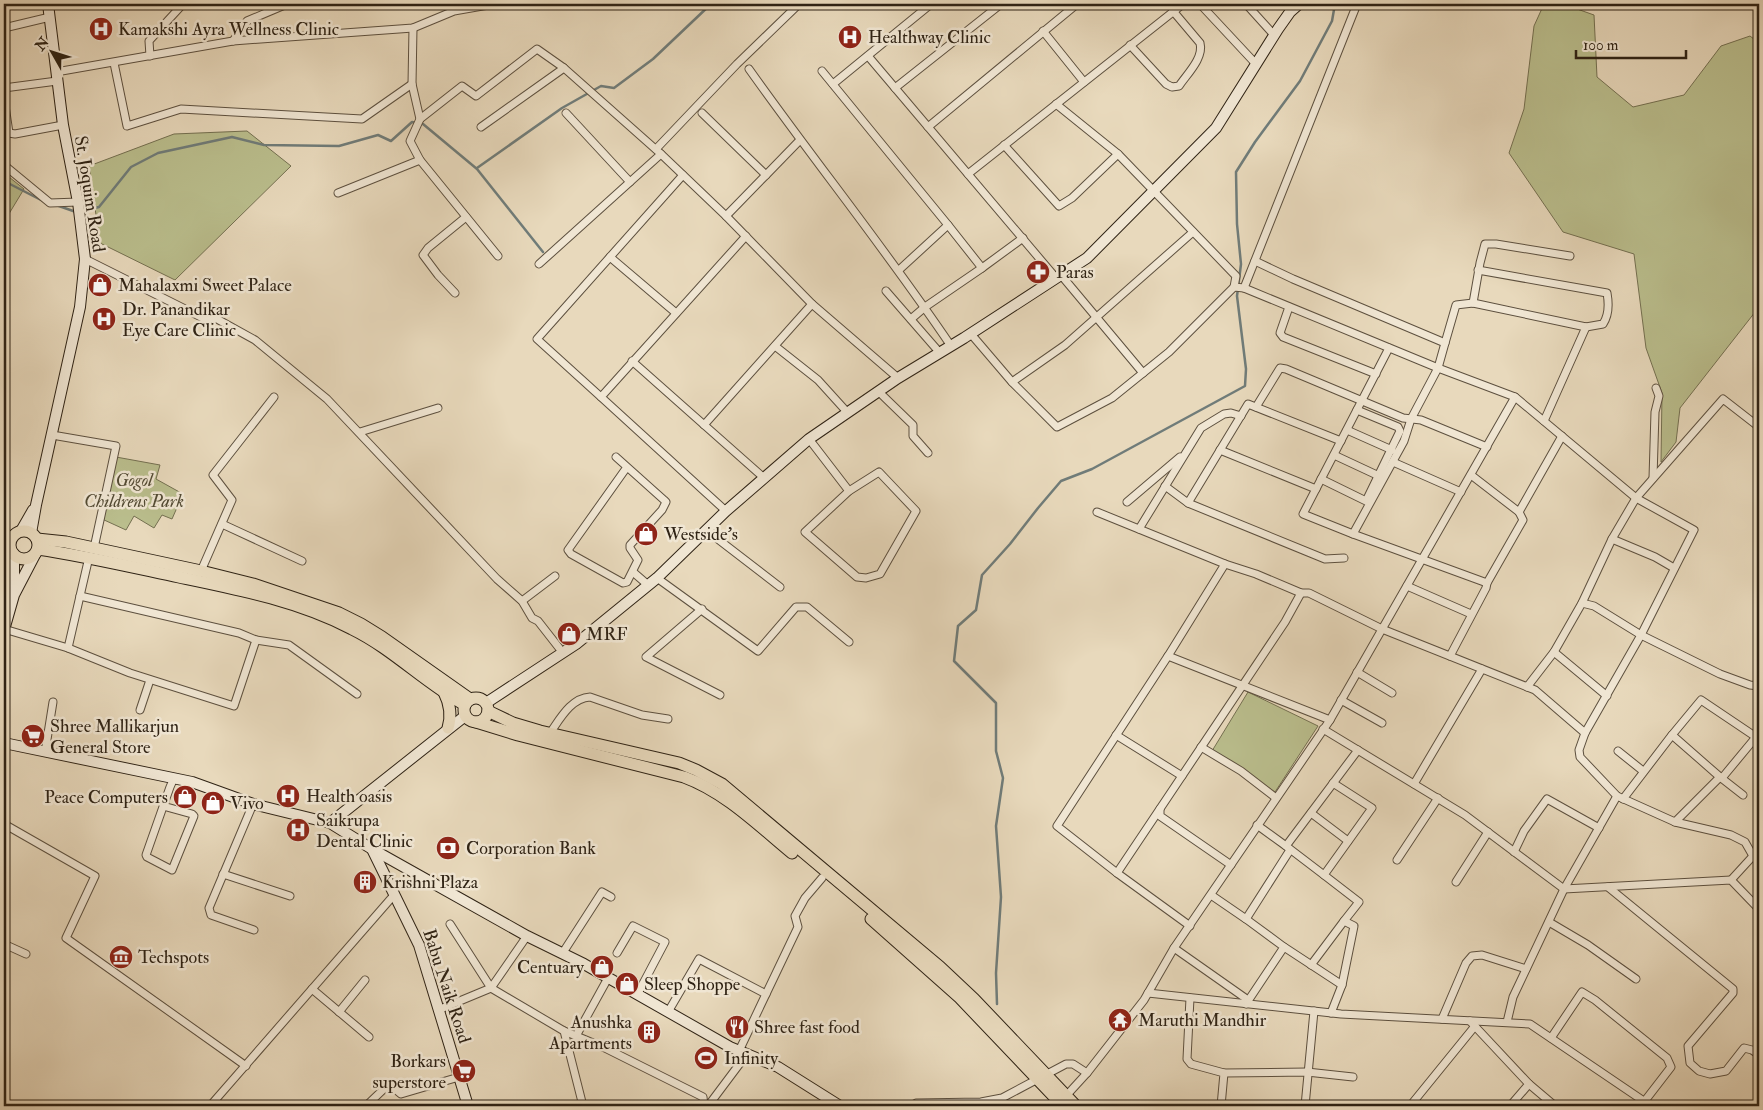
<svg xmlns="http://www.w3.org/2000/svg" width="1763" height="1110" font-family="'IM FELL Double Pica',serif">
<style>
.green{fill:#babe8d;stroke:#747051}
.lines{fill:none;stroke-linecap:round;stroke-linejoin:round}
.stream{stroke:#707c79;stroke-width:2.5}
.street-casing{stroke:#5d503f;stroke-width:9}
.secondary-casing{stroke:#2f2315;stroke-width:12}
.primary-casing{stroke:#2f2315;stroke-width:13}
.street{stroke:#f0e6d3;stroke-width:7}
.secondary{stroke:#f0e6d3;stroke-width:10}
.primary{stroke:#e8d9bc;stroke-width:11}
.labels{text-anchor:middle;stroke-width:5;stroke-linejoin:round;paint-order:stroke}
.poi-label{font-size:18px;fill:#2f2315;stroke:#f0e6d3;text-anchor:start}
.street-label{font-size:18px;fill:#2f2315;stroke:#f0e6d3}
.park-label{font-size:18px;font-style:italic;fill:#524a33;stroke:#f0e6d3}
</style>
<rect width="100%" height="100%" fill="#e8d9bc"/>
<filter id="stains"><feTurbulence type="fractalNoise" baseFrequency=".004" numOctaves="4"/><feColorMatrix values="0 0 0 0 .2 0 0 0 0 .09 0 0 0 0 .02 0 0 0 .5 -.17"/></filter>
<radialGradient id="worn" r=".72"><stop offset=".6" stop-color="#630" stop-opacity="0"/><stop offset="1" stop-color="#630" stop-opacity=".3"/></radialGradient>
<g class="green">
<polygon points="1544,4 1563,4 1594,15 1597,77 1633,107 1684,95 1721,46 1750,36 1759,43 1759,307 1680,408 1676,442 1661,462 1662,393 1646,348 1634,254 1563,232 1509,153 1524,109 1534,26"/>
<polygon points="247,131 291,166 175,280 100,243 89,166 174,134"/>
<polygon points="4,173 24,189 4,222"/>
<polygon points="116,457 160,465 156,479 183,494 172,519 162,515 154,528 134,516 126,530 102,519"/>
<polygon points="1248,692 1318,726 1275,792 1212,751"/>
</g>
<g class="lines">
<g class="stream">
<polyline points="477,168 562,108 601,86 614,88 653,59 711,4"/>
<polyline points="4,181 43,201"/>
<polyline points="56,205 76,212"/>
<polyline points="82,211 99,207 131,167 158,153 232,137 264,145 339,146 378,135 391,141 412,122 423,124 477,169 543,252"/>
<polyline points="997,1004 996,973 1001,897 996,826 1003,778 996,751 996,703 954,661 958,626 976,610 982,575 1010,544 1038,508 1061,481 1092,469 1245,386 1246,369 1237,296 1241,264 1237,224 1236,172 1255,142 1300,81 1332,21 1335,4"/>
</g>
<g class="street-casing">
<g id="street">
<polyline points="1200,4 1256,64"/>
<polyline points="1246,4 1274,35"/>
<polyline points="4,15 7,4"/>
<polyline points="4,28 50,17"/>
<polyline points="1043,31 1084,82"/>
<polyline points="233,41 247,21 287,4"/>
<path d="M1130 45 1166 84 1172 87 1179 86C1187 74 1204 58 1200 43L1173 11"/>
<polyline points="150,56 149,41 183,4"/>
<polyline points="868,56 1056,278"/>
<polyline points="114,63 127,126 181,109 362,119 412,84"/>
<path d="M749 69C815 162 887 251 951 346"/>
<polyline points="822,71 948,225 899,270"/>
<polyline points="56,72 233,41 413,28 454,11 494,4"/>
<polyline points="833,84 931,4"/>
<polyline points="4,88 57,81"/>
<polyline points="895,88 1001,4"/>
<polyline points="4,99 9,133"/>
<polyline points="1056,104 1118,154 1236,276 1234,287 1244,288 1357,4"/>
<polyline points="566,113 630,182"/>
<polyline points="702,113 766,175 800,140"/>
<polyline points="420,119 462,86 476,96 537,49 564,68 661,154"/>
<polyline points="481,127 564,68"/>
<polyline points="928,127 1077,4"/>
<polyline points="4,129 9,133 15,134 63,125"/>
<polyline points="1004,145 1059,206 1072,198 1118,154"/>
<polyline points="656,149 737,64 799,4"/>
<polyline points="420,160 498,256"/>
<polyline points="4,165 50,203 78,202"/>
<polyline points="968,174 1183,4"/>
<polyline points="338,193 420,160 410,141 420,119 412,84 413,28"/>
<polyline points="610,257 676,313"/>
<polyline points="85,259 203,318 217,319 255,340 327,399 497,579 522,601 532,618 538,621 563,653"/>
<polyline points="539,264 661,154 726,216 766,175"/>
<polyline points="982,268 1023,238"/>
<polyline points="1061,275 1143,373"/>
<polyline points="1244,288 1438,368 1445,343 1293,279 1255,261"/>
<polyline points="886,291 940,353"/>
<polyline points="455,293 438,275 423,255 428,248 466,217"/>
<polyline points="1473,303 1480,263 1485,244 1496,244 1570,256"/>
<polyline points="812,304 898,378"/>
<polyline points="1289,307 1280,333 1283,337 1376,374"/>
<polyline points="911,319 925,307 982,268 948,225"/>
<polyline points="971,334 1012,382 1057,427 1112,398 1169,352 1234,287"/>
<path d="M1445 343 1456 305 1473 303 1586 327 1603 324C1609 315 1609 304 1607 293L1478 270"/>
<polyline points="775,346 818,380 847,412"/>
<polyline points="1389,348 1303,514 1353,534 1404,441 1411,419 1438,368 1515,397 1636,498 1694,530 1641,635 1585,733 1579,750 1580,757 1617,796 1675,822 1720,777 1743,795"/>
<polyline points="632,361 764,478"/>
<polyline points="1012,382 1065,345 1193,232"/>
<polyline points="878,391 913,425 913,436 928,453"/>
<polyline points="601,397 537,339 683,175"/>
<polyline points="1256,407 1280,368 1286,369 1403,418 1421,420 1487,447"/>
<polyline points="1544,421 1586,327"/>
<polyline points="704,425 812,304 726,216"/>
<polyline points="1347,430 1392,450"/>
<polyline points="360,432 438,408"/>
<polyline points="52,435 116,446 94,548"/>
<polyline points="809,439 849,491"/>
<polyline points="1220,450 1316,489"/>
<polyline points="1334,455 1379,476"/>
<polyline points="616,457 664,500 666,502 662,510 630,545 630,548 638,560 627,582 623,583 571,554 568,550 627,467"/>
<polyline points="1393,462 1461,492"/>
<polygon points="879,472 916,511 880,574 866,578 857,577 805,532 849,491"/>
<polyline points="1471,475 1519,512 1562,436"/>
<polyline points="1653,478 1655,412 1659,396 1656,388"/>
<polyline points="1321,479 1366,501 1400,431 1398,427 1357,410"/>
<polyline points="1165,486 1188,503 1325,559 1344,558"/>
<polyline points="1127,502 1180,457"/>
<polyline points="1188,503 1248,404 1341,441"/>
<polyline points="726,511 601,397 746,236"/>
<polyline points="1097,512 1225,564 1168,656 1057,826 1117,873 1190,926"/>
<polyline points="222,524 302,561"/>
<polyline points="1139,529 1201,428 1224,414 1231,413 1241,416"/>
<polyline points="706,530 780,587"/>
<polyline points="1353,534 1487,583"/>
<polyline points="1612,539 1655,557 1674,568"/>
<polyline points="1225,564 1256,574 1301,593 1309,593 1382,629 1535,690 1585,733"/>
<polyline points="201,571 232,500 213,475 274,397"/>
<polyline points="633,572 648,585"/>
<polyline points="657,578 758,651 796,607 807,607 849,642"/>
<polyline points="1407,586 1471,614"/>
<polyline points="522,601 555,576"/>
<polyline points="1582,603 1594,606 1641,635 1720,674 1750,685 1759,686"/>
<polyline points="702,609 646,657 720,695"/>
<polyline points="4,629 68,648 89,557"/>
<polyline points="256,640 289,645 357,694"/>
<polyline points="68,648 130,673 234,706 256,640 239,633 80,596"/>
<polyline points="1554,652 1607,696"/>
<polyline points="1168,656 1330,720"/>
<polyline points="1450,656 1486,588 1487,583 1523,520 1519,512"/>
<polyline points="1357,672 1392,693"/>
<polyline points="1527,687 1554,652 1582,603 1612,539 1636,498 1723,399 1759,427"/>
<polyline points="1341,700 1382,723"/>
<polyline points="140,710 150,680"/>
<polyline points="1323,729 1465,815 1564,889 1731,880 1759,909"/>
<path d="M550 733C560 719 571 698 590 697L642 715 668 719"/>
<polyline points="1116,735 1182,776"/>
<polyline points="1672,735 1701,700 1756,737 1759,736"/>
<polyline points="1201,747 1241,771 1276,798"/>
<polyline points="1618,751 1643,771"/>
<polyline points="45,752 53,702"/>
<polyline points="1722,778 1756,737"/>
<polyline points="1414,784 1482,669"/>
<polyline points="1623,799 1672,735 1720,777"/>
<polyline points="253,804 209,908 211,915 254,930"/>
<polyline points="163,806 192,814 194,816 172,870 147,857 146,855 170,787 174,778"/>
<polyline points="1160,809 1160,816 1231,865"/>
<polyline points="1311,813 1348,841"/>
<polyline points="1675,822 1731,835 1745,842 1753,856"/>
<polyline points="4,824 95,876 66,938 246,1066"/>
<polyline points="1257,825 1286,846 1358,750"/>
<polyline points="1286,846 1324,875 1372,808 1333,783"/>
<polyline points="1514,852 1524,831 1547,799 1599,828"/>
<polyline points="1397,860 1438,798"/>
<polyline points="1117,873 1285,622 1301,593"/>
<polyline points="223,874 290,896"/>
<polyline points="1324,875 1359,902 1344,921"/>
<polyline points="1731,880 1753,856 1759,854"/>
<polyline points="1456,882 1488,832"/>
<polyline points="1608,887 1733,989 1733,993 1688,1046 1690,1063 1699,1071 1710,1074 1726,1071 1744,1048 1752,1050 1759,1055"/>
<polyline points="1211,895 1246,919 1290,850"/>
<polyline points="1246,919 1284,947 1246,1004"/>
<polyline points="1549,922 1588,945 1636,979"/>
<polyline points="450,924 491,988 564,1031 583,1106"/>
<polyline points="4,944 26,954"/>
<polyline points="1284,947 1342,985 1331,1013"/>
<polyline points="1174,948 1248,1000"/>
<polyline points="617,953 633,926 665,942 637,995"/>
<polyline points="562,954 602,892 611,897"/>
<polyline points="1311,965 1344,921 1354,926 1342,985"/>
<polyline points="312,989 369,1037"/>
<polyline points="1148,993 1341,1014 1530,1024 1651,1106"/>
<polyline points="766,994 798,927 795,916 805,898 822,878"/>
<polyline points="1190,998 1187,1059 1191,1064 1224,1073 1221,1106"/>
<polyline points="438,1010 491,988 527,936"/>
<polyline points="339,1012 365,980"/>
<polyline points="668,1012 699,959 766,994 739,1051"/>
<polyline points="1442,1019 1466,963 1472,956 1482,955 1526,969"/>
<polyline points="1470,1021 1529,1084 1510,1106"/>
<polyline points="1507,1022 1513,997 1564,889 1617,796"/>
<polyline points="564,1031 605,1048 703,1097 704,1106"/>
<polyline points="576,1036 608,978"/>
<polyline points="1551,1038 1582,992 1595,1000 1667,1058 1671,1067 1644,1102"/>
<polyline points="1224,1073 1307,1072 1353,1077"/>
<polyline points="1529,1084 1555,1106"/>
<polyline points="1066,1096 1087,1073 1144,1000 1174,948 1330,720 1515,397"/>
<polyline points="4,1103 9,1106"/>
<polyline points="210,1106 394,895"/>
<polyline points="366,1106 389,1084 401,1094 459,1077"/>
<polyline points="708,1106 747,1054"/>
<polyline points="911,1106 916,1103 981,1102 1002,1098 1066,1064 1073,1064 1087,1073"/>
<polyline points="1305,1106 1314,1011"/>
<polyline points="1410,1106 1475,1026"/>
</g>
</g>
<g class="secondary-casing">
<g id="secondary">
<polyline points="21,531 33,510"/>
<polyline points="31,533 36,505 80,307 85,259 78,202 63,125 48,4"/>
<polyline points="14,554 14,592"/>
<polyline points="4,630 14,595 38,549"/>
<polyline points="486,703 576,644 657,578 726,511 809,439 898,378 964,338 1087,258 1216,128 1278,29 1290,12 1299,4"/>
<polyline points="4,743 192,782 253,804 330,823 372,849 419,945 468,1106"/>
<polyline points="330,823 465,716"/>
<polyline points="372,849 527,936 584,964 730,1047 778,1067 840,1106"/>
</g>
</g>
<g class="primary-casing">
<g id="primary">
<circle cx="24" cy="545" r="14"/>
<polyline points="37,539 66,542 201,571 253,584 339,613 361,624 382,637 470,699"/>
<path d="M38 549C85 556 132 567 179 577 237 589 299 601 352 629 393 649 425 683 465 705"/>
<path d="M444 692C450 704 452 715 448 728"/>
<circle cx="476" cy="710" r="12"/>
<polyline points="488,711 513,723 540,731 679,763 696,770 722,784 940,967 974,999 1076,1106"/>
<path d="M476 722 518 735 684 777C725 792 758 825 792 853"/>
<polyline points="871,919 960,998 1063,1106"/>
</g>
</g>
<use href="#street" class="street"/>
<use href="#secondary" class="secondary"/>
<use href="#primary" class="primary"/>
</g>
<defs>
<g id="hospital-disc" transform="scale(1.25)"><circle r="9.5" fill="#8f2418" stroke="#f0e6d3"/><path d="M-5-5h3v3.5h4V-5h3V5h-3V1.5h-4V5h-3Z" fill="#fff"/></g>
<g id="pharmacy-disc" transform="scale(1.25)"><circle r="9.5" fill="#8f2418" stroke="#f0e6d3"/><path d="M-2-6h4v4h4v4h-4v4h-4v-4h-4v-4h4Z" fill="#fff"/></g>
<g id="shop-disc" transform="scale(1.25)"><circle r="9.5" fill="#8f2418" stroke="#f0e6d3"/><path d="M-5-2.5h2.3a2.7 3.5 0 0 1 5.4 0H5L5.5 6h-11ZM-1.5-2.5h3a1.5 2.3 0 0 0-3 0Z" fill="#fff"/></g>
<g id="supermarket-disc" transform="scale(1.25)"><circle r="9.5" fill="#8f2418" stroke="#f0e6d3"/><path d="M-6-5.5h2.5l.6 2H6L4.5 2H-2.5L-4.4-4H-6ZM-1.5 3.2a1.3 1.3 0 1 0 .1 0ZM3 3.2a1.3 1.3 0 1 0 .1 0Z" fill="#fff"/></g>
<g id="bank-disc" transform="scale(1.25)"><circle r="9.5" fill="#8f2418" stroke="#f0e6d3"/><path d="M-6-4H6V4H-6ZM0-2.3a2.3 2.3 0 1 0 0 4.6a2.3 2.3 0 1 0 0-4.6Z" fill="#fff"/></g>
<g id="building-disc" transform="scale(1.25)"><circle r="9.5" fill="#8f2418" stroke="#f0e6d3"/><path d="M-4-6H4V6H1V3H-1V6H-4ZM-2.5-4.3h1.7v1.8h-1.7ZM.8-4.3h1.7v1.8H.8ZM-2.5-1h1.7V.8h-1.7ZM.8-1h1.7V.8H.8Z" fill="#fff"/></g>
<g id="museum-disc" transform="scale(1.25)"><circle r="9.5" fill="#8f2418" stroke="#f0e6d3"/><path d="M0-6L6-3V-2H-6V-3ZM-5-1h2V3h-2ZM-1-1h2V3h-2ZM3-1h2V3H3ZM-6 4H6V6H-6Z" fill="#fff"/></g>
<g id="temple-disc" transform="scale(1.25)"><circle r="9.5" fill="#8f2418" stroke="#f0e6d3"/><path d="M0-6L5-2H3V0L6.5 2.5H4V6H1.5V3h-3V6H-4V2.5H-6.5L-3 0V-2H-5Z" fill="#fff"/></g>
<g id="restaurant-disc" transform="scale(1.25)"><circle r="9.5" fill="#8f2418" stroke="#f0e6d3"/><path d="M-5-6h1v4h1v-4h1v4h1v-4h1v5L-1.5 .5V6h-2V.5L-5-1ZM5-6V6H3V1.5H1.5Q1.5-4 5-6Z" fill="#fff"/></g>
<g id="stadium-disc" transform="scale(1.25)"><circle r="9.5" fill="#8f2418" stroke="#f0e6d3"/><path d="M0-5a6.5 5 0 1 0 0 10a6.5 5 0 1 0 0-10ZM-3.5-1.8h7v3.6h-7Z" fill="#fff"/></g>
</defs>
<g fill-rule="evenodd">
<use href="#hospital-disc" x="101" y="29"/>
<use href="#hospital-disc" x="850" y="37"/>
<use href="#pharmacy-disc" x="1038" y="272"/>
<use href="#shop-disc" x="100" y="285"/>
<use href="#hospital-disc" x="104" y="319"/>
<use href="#shop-disc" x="646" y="534"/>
<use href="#shop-disc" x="569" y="634"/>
<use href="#supermarket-disc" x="33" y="736"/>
<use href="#hospital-disc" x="288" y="796"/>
<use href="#shop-disc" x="185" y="797"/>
<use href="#shop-disc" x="213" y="803"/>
<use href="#hospital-disc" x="298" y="830"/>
<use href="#bank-disc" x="448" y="848"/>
<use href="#building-disc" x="365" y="882"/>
<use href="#museum-disc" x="121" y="957"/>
<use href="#shop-disc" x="602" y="967"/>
<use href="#shop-disc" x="627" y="984"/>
<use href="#temple-disc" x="1120" y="1020"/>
<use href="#restaurant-disc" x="737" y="1027"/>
<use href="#building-disc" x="649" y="1032"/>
<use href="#stadium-disc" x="706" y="1058"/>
<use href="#supermarket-disc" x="464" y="1071"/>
</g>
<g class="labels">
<g class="poi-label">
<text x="118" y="35">Kamakshi Ayra Wellness Clinic</text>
<text x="868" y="43">Healthway Clinic</text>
<text x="1056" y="278">Paras</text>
<text x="118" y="291">Mahalaxmi Sweet Palace</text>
<text x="122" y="315">Dr. Panandikar<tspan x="122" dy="21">Eye Care Clinic</tspan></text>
<text x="664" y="540">Westside's</text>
<text x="586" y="640">MRF</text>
<text x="50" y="732">Shree Mallikarjun<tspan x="50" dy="21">General Store</tspan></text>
<text x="306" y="802">Health oasis</text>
<text x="168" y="803" text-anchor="end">Peace Computers</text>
<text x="230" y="809">Vivo</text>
<text x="316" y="826">Saikrupa<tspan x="316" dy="21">Dental Clinic</tspan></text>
<text x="466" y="854">Corporation Bank</text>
<text x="382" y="888">Krishni Plaza</text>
<text x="138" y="963">Techspots</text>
<text x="584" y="973" text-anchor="end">Centuary</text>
<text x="644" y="990">Sleep Shoppe</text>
<text x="1138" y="1026">Maruthi Mandhir</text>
<text x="632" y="1028" text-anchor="end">Anushka<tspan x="632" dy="21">Apartments</tspan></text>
<text x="754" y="1033">Shree fast food</text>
<text x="724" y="1064">Infinity</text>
<text x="446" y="1067" text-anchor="end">Borkars<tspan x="446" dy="21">superstore</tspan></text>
</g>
<g class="street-label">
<text transform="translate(90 194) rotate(81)" y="6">St. Joquim Road</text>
<text transform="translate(447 986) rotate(72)" y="6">Babu Naik Road</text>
</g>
<g class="park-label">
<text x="134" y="486">Gogol<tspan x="134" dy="21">Childrens Park</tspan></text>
</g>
</g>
<rect width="1763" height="1110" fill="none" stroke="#e8d9bc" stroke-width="20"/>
<rect x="5" y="5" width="1753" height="1100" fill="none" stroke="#2f2315" stroke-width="2.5"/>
<rect x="10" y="10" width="1743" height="1090" fill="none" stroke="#2f2315"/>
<g transform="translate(52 52) rotate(309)" stroke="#f0e6d3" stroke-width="4" paint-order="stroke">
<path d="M0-4L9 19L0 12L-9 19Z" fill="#2f2315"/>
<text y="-8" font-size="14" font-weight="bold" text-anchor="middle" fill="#2f2315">N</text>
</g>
<path d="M1576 50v8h110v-8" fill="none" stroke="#2f2315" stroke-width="2.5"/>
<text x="1583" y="50" font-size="15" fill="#2f2315" stroke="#f0e6d3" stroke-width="4" paint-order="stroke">100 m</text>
<rect width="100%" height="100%" filter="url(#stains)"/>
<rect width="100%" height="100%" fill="url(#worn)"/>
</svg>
